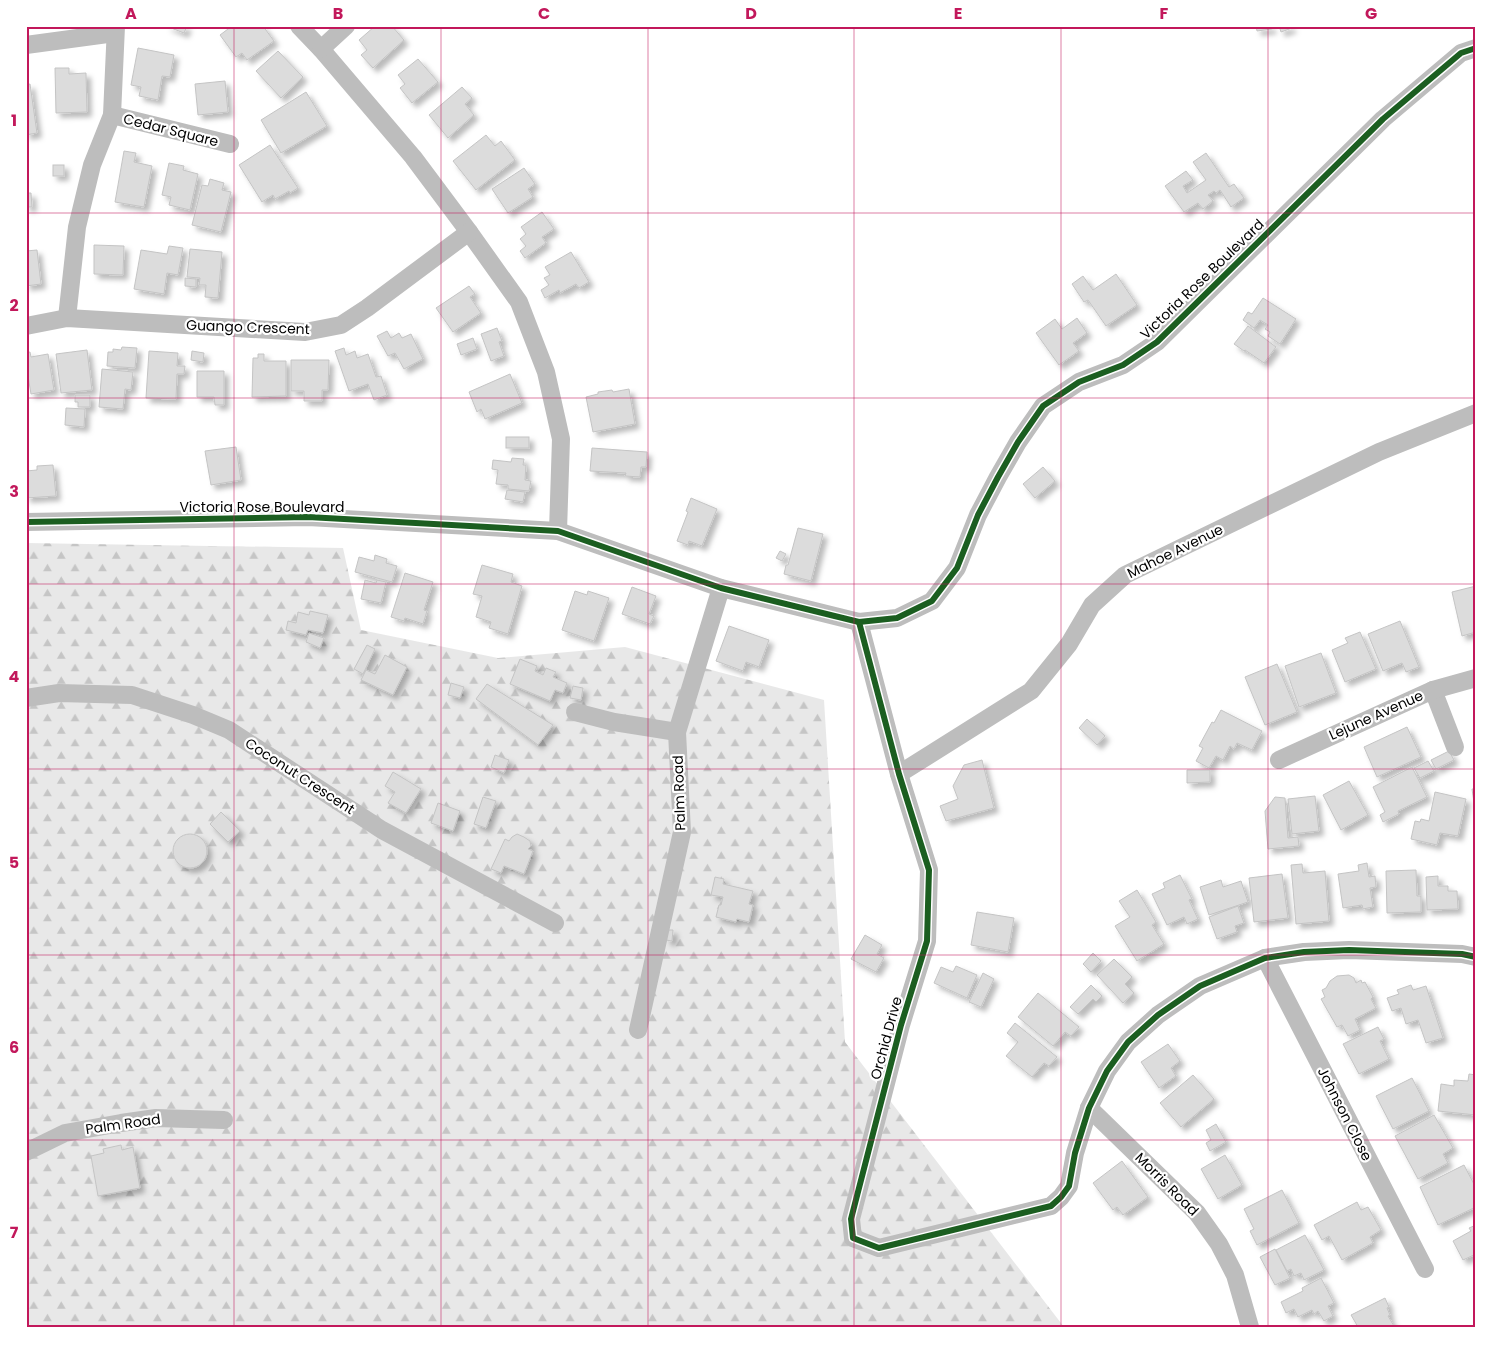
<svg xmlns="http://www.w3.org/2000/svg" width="1502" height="1353" font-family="Poppins,sans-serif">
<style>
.forest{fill:url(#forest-firs)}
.building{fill:#dcdcdc;stroke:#c4c4c4;filter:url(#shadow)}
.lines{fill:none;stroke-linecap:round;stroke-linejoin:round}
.minor{stroke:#bdbdbd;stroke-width:18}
.cycleway-casing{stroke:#fff;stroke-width:9}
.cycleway{stroke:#1b5e20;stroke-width:6}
.grid{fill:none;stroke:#c2185b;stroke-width:1;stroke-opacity:0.55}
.labels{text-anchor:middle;stroke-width:4.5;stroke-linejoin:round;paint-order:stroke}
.street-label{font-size:14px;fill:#000;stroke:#fff}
.neatline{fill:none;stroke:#c2185b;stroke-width:2}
.grid-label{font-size:16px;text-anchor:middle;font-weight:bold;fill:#c2185b}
</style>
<defs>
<pattern id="forest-firs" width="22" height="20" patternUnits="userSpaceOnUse" patternTransform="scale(1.25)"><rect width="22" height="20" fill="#e8e8e8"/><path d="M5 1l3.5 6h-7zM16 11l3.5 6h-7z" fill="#c5c5c5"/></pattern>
<filter id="shadow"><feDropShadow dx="4.5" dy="4.5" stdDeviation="2.5" flood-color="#0004"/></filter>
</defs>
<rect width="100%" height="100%" fill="#fff"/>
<polygon class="forest" points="26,543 343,548 361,630 498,658 625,647 824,700 845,1042 1064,1327 26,1327"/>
<g class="building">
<polygon points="166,26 187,26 184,33"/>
<polygon points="232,26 263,26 274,41 247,60 242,53 236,57 220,35"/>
<polygon points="375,26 392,26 404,40 373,68 361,55 367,50 359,40"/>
<polygon points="1256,26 1271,26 1272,29 1257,31"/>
<polygon points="1279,26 1291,26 1292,28 1281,32"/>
<polygon points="138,48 174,55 170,77 162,76 158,100 139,96 141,87 131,85"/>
<polygon points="278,51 303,77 281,98 256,71"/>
<polygon points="418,59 438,82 412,103 400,88 405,84 398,75"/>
<polygon points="55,68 69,68 69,74 86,73 87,112 56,113"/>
<polygon points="225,81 228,112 198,115 195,84"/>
<polygon points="30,84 37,133 26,135 26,85"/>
<polygon points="462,87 472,98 465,104 474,115 448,138 429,115"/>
<polygon points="306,92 327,126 281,153 261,120"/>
<polygon points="486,135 495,146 501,141 515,160 476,190 453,161"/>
<polygon points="270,145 298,188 290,193 289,191 275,199 273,195 262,202 239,165"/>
<polygon points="124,151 136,153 134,162 152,166 144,207 115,202"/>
<polygon points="1206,153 1229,187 1234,184 1244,198 1231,207 1220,190 1216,193 1214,191 1208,195 1213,201 1203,209 1198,203 1184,212 1165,186 1186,171 1193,180 1183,186 1187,193 1206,180 1193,162"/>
<polygon points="169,163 184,166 183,170 198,174 190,210 169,205 171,197 162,195"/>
<rect x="53" y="165" width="11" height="11"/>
<polygon points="524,168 535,184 528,189 533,197 508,213 492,189"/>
<polygon points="210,179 224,183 222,190 231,192 221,232 192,225 202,185 208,186"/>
<polygon points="26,193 31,193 32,207 26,207"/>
<polygon points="542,212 554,229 542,237 546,243 525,258 520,251 526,246 520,239 526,234 521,227"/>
<polygon points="94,245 124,246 123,275 94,274"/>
<polygon points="169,246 183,248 178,275 167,273 164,294 134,289 141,250 167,254"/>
<polygon points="190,249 222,252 218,298 205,297 206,285 199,285 200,278 187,277"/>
<polygon points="37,250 41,284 26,286 26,251"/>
<polygon points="571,252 589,282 579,288 576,284 560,293 559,290 545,298 541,290 549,285 544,278 550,275 545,267"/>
<polygon points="1116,274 1137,305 1106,326 1088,300 1084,302 1072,284 1083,276 1093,290"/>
<polygon points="185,278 196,279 196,287 185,286"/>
<polygon points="469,286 475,294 470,297 481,313 453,332 436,308"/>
<polygon points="1263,298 1296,319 1280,344 1268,336 1270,332 1265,329 1268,325 1260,320 1254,328 1243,320 1248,312 1252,314"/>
<polygon points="1077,318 1087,333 1073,343 1079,351 1059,365 1036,333 1055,319 1062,329"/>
<polygon points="1248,326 1276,347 1264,363 1245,350 1244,351 1234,344"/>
<polygon points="497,328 502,341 499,342 504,356 491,361 481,334"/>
<polygon points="387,331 391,338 399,333 402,338 411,334 423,359 404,369 395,353 388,356 377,336"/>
<polygon points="473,338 477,349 461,355 457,344"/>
<polygon points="122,347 137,348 135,368 107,366 108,352 113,352 113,349 121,350"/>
<polygon points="344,348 346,355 355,351 357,358 368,354 376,377 381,376 387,395 374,400 368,384 349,391 335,351"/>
<polygon points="87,350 92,390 61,393 56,354"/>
<polygon points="149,351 178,353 177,366 185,366 184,374 177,374 176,399 146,398"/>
<polygon points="192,351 204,353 203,362 191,360"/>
<polygon points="30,352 31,357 48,354 54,390 31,394 28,376 26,376 26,353"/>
<polygon points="258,354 264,354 264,361 286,361 286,396 252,397 253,358 258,358"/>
<polygon points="291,360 329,360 328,390 322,390 322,401 304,401 304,391 291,391"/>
<polygon points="102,369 133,372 131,390 125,389 123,409 99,407"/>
<polygon points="197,371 224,371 224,405 215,405 214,397 197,397"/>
<polygon points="510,374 522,403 485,419 481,409 477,412 469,392"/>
<polygon points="629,389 635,424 593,432 586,397 598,394 598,392 612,390 613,392"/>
<polygon points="75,395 90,395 90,407 78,407 78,402 75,402"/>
<polygon points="66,408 85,409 84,427 65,425"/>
<rect x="506" y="437" width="23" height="11"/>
<polygon points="236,447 241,480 211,485 205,451"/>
<polygon points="592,448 647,452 646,467 641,467 640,477 625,476 626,473 590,471"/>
<polygon points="512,458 524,459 523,465 526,465 525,480 531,481 529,491 508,489 508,485 496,484 498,470 492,469 493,460 511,462"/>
<polygon points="53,465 56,496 26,498 26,471 37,470 37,466"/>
<polygon points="1043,467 1055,481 1035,498 1023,484"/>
<polygon points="507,490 525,492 523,502 505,499"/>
<polygon points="691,498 717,509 702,546 689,541 688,545 677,541 688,512 686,511"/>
<polygon points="798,528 823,534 811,581 784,574 786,565 788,565"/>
<polygon points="780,551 786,554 782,561 776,558"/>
<polygon points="375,555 387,559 386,563 397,566 392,582 355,572 359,557 374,561"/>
<polygon points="482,565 513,574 511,582 522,586 508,634 489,628 491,622 476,617 482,596 473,594"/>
<polygon points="405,573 433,582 424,610 427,611 423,624 405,618 404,621 391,617"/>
<polygon points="365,580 376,583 377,580 386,582 381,603 361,599"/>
<polygon points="1476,586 1476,632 1462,636 1452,592"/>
<polygon points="632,587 656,596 649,614 654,616 650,624 622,614"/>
<polygon points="575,591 587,595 588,591 609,598 594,641 562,630"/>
<polygon points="310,611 328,615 323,633 308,630 306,635 286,630 288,621 296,623 298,612 309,615"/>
<polygon points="1400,621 1419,667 1406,672 1402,663 1383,671 1368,634"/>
<polygon points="729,626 769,640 759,667 746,662 743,671 716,661"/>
<polygon points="1360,632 1376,669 1345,682 1332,650 1348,643 1345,638"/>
<polygon points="309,633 324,638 320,648 306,642"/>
<polygon points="367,645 375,649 363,674 354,669"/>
<polygon points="1321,653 1336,693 1299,707 1285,666"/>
<polygon points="385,655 407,667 393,695 361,680 366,670 375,674"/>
<polygon points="520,659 537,666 535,671 543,675 546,668 556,672 553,677 567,683 563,693 555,690 550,701 510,684"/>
<polygon points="1277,664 1297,712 1265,725 1245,677"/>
<polygon points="451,683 464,687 460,698 448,695"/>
<polygon points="487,684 553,725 538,745 476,699"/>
<polygon points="573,686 583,688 581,700 570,698"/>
<polygon points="1221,710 1262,731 1252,750 1237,743 1234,749 1230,746 1223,760 1216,756 1209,768 1196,761 1203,748 1199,746 1212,722 1214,723"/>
<polygon points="1087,719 1105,736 1097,745 1079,728"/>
<polygon points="1407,727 1421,757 1377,777 1364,747"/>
<polygon points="1449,751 1454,760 1436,769 1431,760"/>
<polygon points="495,755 509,760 504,773 491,767"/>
<polygon points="982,760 994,808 946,821 940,806 958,799 953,786 964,765"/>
<polygon points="1428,761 1434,771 1420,778 1414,768"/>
<polygon points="1412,767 1427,797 1398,811 1399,814 1383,822 1380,815 1385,812 1373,787"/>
<polygon points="1187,770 1210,770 1210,782 1187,783"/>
<polygon points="393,772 421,789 406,813 388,803 395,792 385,786"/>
<polygon points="1349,781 1368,815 1341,830 1323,795"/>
<polygon points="1472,789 1476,789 1476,816"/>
<polygon points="1435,792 1466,799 1458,836 1440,833 1437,845 1411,839 1415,821 1420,822 1421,819 1429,821"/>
<polygon points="1315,796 1319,831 1292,834 1288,799"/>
<polygon points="483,797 496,801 486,828 474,824"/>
<polygon points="1275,797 1285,798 1288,838 1298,837 1299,846 1268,849 1265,811"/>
<polygon points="438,803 460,811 453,831 431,823"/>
<polygon points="221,812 240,831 228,842 210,824"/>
<circle cx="190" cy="851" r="17"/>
<polygon points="517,834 524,837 530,841 531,846 528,849 533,851 524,874 504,866 501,873 491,869 505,839 509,841 512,837"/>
<polygon points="1367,863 1369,877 1375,876 1376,887 1370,888 1373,907 1363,909 1362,905 1343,908 1338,874 1359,871 1358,865"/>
<polygon points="1302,864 1303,873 1325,871 1329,921 1296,924 1291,865"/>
<polygon points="1416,870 1417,896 1421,896 1421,912 1387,913 1386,871"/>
<polygon points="1282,874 1288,918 1254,922 1249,878"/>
<polygon points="1180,875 1192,899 1189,900 1198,919 1187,924 1184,917 1167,925 1152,894 1165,888 1163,883"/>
<polygon points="1438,876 1438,886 1448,886 1448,891 1457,891 1458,909 1427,910 1426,877"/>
<polygon points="715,877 724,879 723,884 753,891 749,904 753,905 749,922 737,919 736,922 716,917 719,905 721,905 723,897 711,895"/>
<polygon points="1221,880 1223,887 1241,881 1248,902 1209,915 1200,887"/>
<polygon points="1137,890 1156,922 1152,925 1164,944 1137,961 1115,926 1130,917 1119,901"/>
<polygon points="1238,906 1244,923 1235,926 1237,932 1217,939 1209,917"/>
<polygon points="977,912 1014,918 1008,952 971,945"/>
<polygon points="667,930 673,930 672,941 666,940"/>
<polygon points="865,935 882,945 877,954 884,958 876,972 851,959"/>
<polygon points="1093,953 1101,961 1091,972 1083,964"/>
<polygon points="1114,959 1132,977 1125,984 1134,993 1123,1003 1097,975"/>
<polygon points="956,966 977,975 967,998 934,983 941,967 953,972"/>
<polygon points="983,973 994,979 981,1007 969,1002"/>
<polygon points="1349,975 1354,978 1356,983 1361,980 1362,983 1365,982 1373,997 1371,999 1376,1008 1355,1019 1360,1030 1348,1036 1342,1025 1337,1027 1321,999 1325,997 1322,990 1326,988 1330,981 1337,976"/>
<polygon points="1091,985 1102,996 1096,1002 1093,999 1078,1014 1070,1007"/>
<polygon points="1411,985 1413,990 1426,986 1443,1038 1426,1043 1418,1020 1406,1024 1401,1008 1392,1011 1387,998 1399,994 1397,990"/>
<polygon points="1038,993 1079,1027 1071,1036 1065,1032 1053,1046 1018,1017"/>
<polygon points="1015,1023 1057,1057 1049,1066 1044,1063 1032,1077 1006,1056 1018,1042 1007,1033"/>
<polygon points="1378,1027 1384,1039 1380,1041 1389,1059 1359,1074 1343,1044"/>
<polygon points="1168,1044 1180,1061 1171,1068 1176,1076 1159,1088 1141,1062"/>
<polygon points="1469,1074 1476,1075 1476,1115 1438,1111 1441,1084 1454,1086 1454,1080 1468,1081"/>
<polygon points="1193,1075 1214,1099 1181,1127 1160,1103"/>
<polygon points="1412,1078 1429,1111 1393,1129 1376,1096"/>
<polygon points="1434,1115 1453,1148 1443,1154 1448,1163 1418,1179 1395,1136"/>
<polygon points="1216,1124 1226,1142 1210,1151 1206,1143 1211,1140 1206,1130"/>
<polygon points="121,1145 122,1150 133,1147 140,1188 98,1196 91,1156 104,1153 103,1149"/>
<polygon points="1225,1155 1242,1185 1218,1199 1201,1169"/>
<polygon points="1122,1161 1148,1197 1123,1215 1117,1207 1113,1210 1093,1183"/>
<polygon points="1464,1165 1476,1188 1476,1207 1438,1225 1420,1187"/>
<polygon points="1282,1190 1299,1223 1257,1245 1250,1231 1254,1229 1244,1209"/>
<polygon points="1357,1202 1361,1210 1368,1207 1381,1230 1370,1237 1373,1243 1342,1260 1329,1236 1322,1240 1314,1225"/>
<polygon points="1476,1225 1476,1254 1463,1260 1453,1241 1471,1231 1469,1228"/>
<polygon points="1305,1235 1324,1270 1304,1280 1301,1273 1294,1276 1291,1269 1287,1271 1276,1250"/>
<polygon points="1275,1249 1290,1278 1275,1285 1260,1257"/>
<polygon points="1321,1278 1334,1303 1328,1306 1333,1316 1324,1321 1318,1311 1314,1314 1312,1310 1298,1317 1294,1309 1286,1313 1281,1302 1303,1291 1302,1288"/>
<polygon points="1385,1298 1389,1307 1387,1308 1390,1315 1388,1316 1394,1326 1358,1327 1351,1315"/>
</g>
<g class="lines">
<g class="minor">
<polyline points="299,26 321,49 413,157 469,232 519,302 546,372 561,439 558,531"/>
<polyline points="26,45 115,33"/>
<polyline points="321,49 346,26"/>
<polyline points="112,115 230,144"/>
<polyline points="67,318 77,227 92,165 112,115 116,26"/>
<polyline points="26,326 67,318 305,332 341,325 367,308 469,232"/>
<polyline points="26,522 308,517 558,531 721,588 859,622 897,618 932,601 957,568 978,515 998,477 1018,442 1043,406 1079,382 1123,365 1157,342 1383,119 1461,53 1476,48"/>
<polyline points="859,622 899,774 929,870 927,941 901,1025 851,1219 853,1238 879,1248 1051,1206 1061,1197 1069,1186 1075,1153 1089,1108 1107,1071 1128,1042 1158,1015 1200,986 1265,958 1304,952 1349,950 1462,954 1476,957"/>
<polyline points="1433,690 1455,747"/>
<polyline points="26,698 59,693 132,695 193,715 229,730 382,830 555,923"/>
<polyline points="575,712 614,722 677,732"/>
<polyline points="1279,760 1433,690 1476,678"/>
<polyline points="899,774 1031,691 1069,644 1092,605 1125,575 1379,452 1476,413"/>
<polyline points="1265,958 1425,1269"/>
<polyline points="638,1030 682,832 677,732 721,588"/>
<polyline points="1089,1108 1197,1213 1219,1244 1235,1275 1250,1327"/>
<polyline points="26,1152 65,1133 121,1123 156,1118 224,1120"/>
</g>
<g class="cycleway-casing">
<g id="cycleway">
<polyline points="26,522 308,517 558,531 721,588 859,622 897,618 932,601 957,568 978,515 998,477 1018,442 1043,406 1079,382 1123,365 1157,342 1383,119 1461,53 1476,48"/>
<polyline points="859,622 899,774 929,870 927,941 901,1025 851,1219 853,1238 879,1248 1051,1206 1061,1197 1069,1186 1075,1153 1089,1108 1107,1071 1128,1042 1158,1015 1200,986 1265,958 1304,952 1349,950 1462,954 1476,957"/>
</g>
</g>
<use href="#cycleway" class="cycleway"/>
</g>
<path class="grid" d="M234 26V1327M441 26V1327M648 26V1327M854 26V1327M1061 26V1327M1268 26V1327M26 213H1476M26 398H1476M26 584H1476M26 769H1476M26 955H1476M26 1140H1476"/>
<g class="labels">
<g class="street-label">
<text transform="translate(171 130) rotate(14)" y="5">Cedar Square</text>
<text transform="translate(1202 279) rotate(-44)" y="5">Victoria Rose Boulevard</text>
<text transform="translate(248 327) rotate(2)" y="5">Guango Crescent</text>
<text x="262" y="512">Victoria Rose Boulevard</text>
<text transform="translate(1175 551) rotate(-26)" y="5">Mahoe Avenue</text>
<text transform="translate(1376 715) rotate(-24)" y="5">Lejune Avenue</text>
<text transform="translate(300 776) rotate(33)" y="5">Coconut Crescent</text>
<text transform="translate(679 793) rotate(-92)" y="5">Palm Road</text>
<text transform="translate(886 1038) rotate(-75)" y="5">Orchid Drive</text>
<text transform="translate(1345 1114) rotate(63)" y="5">Johnson Close</text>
<text transform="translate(123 1124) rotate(-8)" y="5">Palm Road</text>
<text transform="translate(1167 1184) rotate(45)" y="5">Morris Road</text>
</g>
</g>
<rect width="1502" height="1353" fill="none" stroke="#ffffff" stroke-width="55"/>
<rect x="28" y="28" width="1446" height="1298" class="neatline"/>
<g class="grid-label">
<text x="131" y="19">A</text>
<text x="338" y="19">B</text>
<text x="544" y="19">C</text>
<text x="751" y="19">D</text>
<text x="958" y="19">E</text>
<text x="1164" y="19">F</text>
<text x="1371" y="19">G</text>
<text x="14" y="126">1</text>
<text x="14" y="311">2</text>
<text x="14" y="497">3</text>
<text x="14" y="682">4</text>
<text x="14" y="868">5</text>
<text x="14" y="1053">6</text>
<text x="14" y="1238">7</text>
</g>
</svg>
